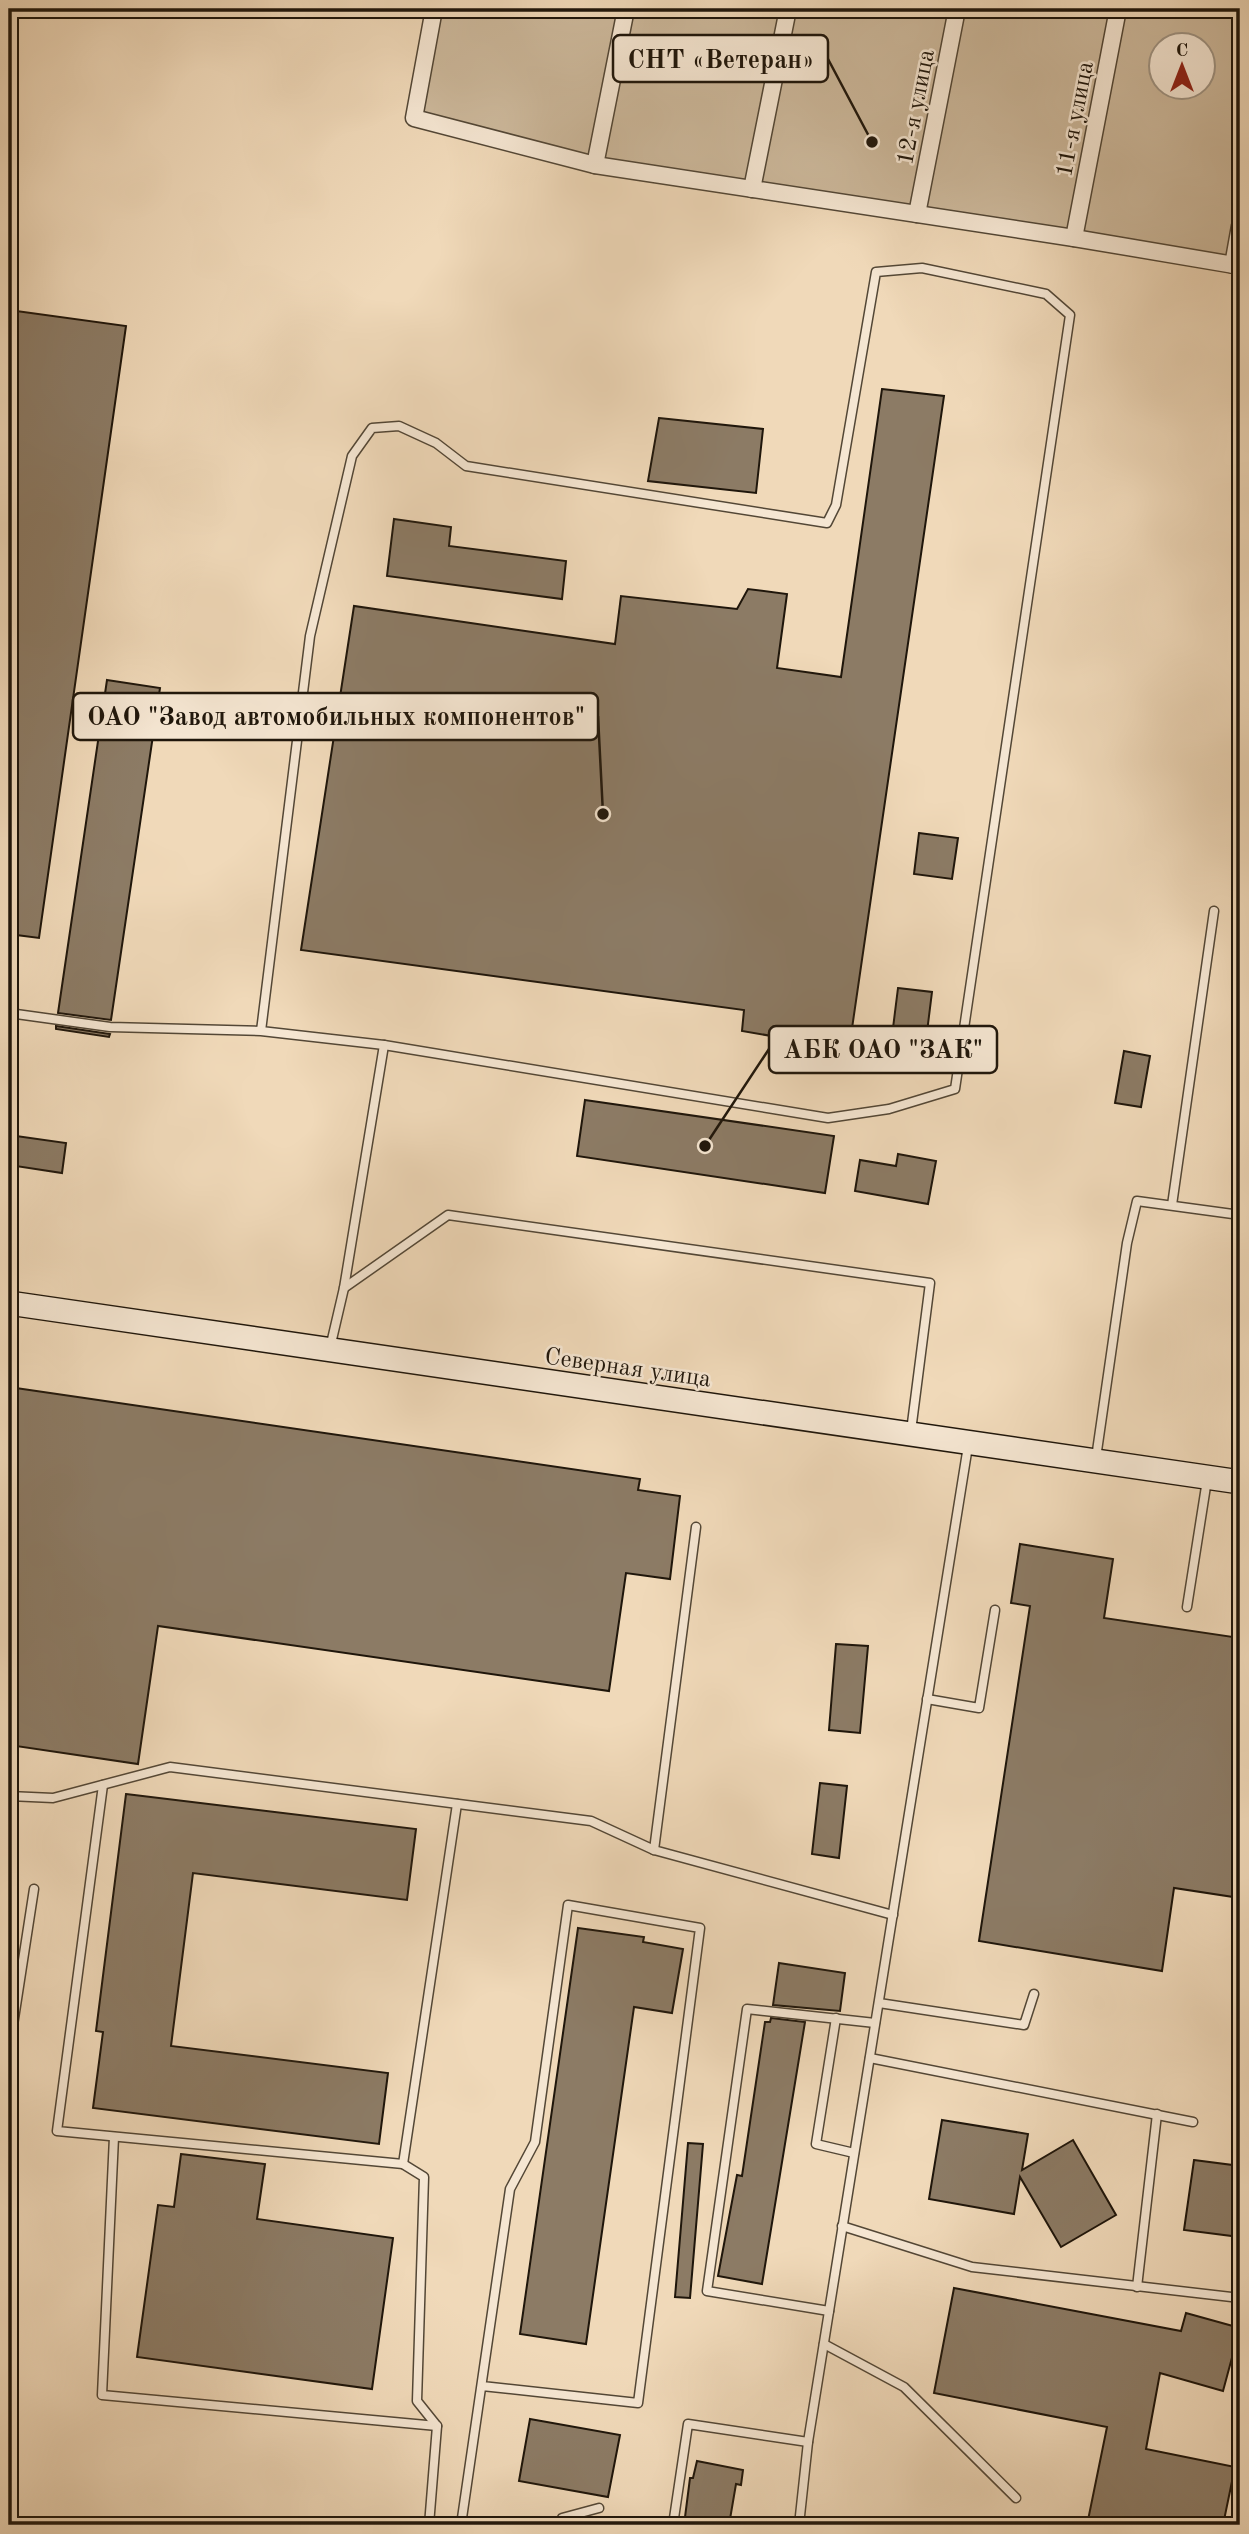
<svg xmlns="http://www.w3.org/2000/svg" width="1249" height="2534" font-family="'Old Standard TT',serif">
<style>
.green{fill:#ccb89b;stroke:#766753;stroke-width:2;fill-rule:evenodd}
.building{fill:#8c7b65;stroke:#1f160b;stroke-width:2}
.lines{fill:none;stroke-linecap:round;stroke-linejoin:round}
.lane-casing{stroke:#534736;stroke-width:11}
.street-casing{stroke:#534736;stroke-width:19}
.secondary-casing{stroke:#1f160b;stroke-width:26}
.lane{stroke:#f5e6d2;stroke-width:8}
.street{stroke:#f5e6d2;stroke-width:16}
.secondary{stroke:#f5e6d2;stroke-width:23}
.labels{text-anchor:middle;stroke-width:5;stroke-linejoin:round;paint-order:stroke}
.street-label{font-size:24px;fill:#1f160b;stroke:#f5e6d2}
.leader{fill:none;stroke:#1f160b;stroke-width:2.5}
.callout-dot{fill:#1f160b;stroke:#f5e6d2;stroke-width:2.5}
.callout{fill:#f5e6d2;stroke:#1f160b;stroke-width:2.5}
.callout-label{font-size:26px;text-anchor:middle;font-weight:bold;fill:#1f160b}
</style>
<rect width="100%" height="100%" fill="#f0d9b9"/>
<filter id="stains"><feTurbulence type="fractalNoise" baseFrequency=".00286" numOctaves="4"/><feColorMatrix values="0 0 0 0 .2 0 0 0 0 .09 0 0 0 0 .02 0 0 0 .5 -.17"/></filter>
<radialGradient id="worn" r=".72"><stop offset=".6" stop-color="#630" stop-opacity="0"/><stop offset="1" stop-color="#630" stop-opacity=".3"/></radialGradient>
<path class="green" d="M434 9H1240V268L595 165 414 118ZM1162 46H1204V88H1162Z"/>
<g class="building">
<polygon points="9,310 126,326 39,938 9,934"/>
<polygon points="882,389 944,396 849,1049 742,1031 744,1010 301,950 354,606 615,644 621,596 737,609 748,589 787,594 777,668 841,677"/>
<polygon points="659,418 763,429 756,493 648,481"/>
<polygon points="394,519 451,527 449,546 566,561 562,599 387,576"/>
<polygon points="107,680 160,688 111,1020 58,1013"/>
<polygon points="919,833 958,838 952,879 914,874"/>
<polygon points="898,988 932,992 924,1056 890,1052"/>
<polygon points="56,1026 110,1034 109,1037 56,1029"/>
<polygon points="1124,1051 1150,1056 1141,1107 1115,1103"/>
<polygon points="585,1100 834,1136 825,1193 577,1156"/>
<polygon points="9,1135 66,1143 62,1173 9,1165"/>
<polygon points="898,1154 936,1161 928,1204 855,1191 860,1160 896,1166"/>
<polygon points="9,1387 640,1479 638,1490 680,1496 670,1579 626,1573 609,1691 158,1626 138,1764 9,1745"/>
<polygon points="1020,1544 1113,1559 1104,1618 1240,1638 1240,1898 1174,1888 1162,1971 979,1941 1030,1606 1011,1603"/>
<polygon points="836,1644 868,1646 860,1733 829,1730"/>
<polygon points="820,1783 847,1786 839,1858 812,1854"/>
<polygon points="126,1794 416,1829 407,1900 193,1873 171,2046 388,2073 379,2144 93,2108 103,2032 96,2031"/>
<polygon points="578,1928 644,1937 643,1942 683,1949 672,2013 634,2007 586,2344 520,2334"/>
<polygon points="779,1963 845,1973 840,2011 773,2005"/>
<polygon points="771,2018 805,2022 762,2284 718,2276 737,2175 742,2176 765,2022 770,2022"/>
<polygon points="942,2120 1028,2134 1022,2170 1073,2140 1116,2215 1061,2247 1020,2177 1014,2214 929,2199"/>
<polygon points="688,2143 703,2144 690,2298 675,2297"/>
<polygon points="181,2154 265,2164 257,2219 393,2238 372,2389 137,2357 158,2205 174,2207"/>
<polygon points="1194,2160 1240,2166 1240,2237 1184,2230"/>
<polygon points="954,2288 1181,2331 1186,2313 1240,2328 1223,2391 1160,2373 1146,2449 1235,2467 1223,2525 1087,2525 1107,2427 934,2393"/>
<polygon points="530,2419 620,2435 608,2497 519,2481"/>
<polygon points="697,2461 743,2470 741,2485 736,2484 729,2525 684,2525 690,2478 693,2478"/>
</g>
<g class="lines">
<g class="lane-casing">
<g id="lane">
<polyline points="9,1013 110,1027 261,1031 384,1045 828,1118 889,1109 955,1089 1070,315 1046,294 922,268 876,272 836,505 827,523 466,466 436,443 399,426 372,428 352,456 310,636 261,1031"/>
<polyline points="1172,1205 1214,911"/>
<polyline points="1238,1215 1240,1194"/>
<polyline points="344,1288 448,1215 930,1283 911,1431"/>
<polyline points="330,1348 344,1288 384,1045"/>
<polyline points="1096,1458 1127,1243 1137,1201 1240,1215"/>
<polyline points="696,1527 654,1850 893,1915"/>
<polyline points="1187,1607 1207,1480"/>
<polyline points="927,1699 979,1708 995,1610"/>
<polyline points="103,1785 57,2131 403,2164 457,1804"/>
<polyline points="9,1796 53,1798 170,1767 591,1821 654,1850"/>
<polyline points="879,2003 1024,2025 1034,1994"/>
<polyline points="836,2018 816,2144 854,2153"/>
<polyline points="9,2051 34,1889"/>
<polyline points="870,2058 1193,2122"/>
<polyline points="114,2137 102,2395 437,2426"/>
<polyline points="403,2164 424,2177 417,2401 437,2426 429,2525"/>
<polyline points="842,2226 972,2267 1240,2298"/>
<polyline points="1137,2287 1157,2114"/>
<polyline points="829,2311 707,2291 747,2009 875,2023"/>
<polyline points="824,2344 904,2387 1016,2498"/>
<polyline points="461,2525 510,2189 535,2142 568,1905 700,1928 638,2403 482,2386"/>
<polyline points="560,2525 562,2518 599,2508"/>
<polyline points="673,2525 688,2424 808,2442"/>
<polyline points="799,2525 808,2442 968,1446"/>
</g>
</g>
<g class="street-casing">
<g id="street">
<polyline points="434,9 414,118 595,165 1074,238 1240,266"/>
<polyline points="595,165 626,9"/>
<polyline points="752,189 788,9"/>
<polyline points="917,214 957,9"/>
<polyline points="1074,238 1118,9"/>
<polyline points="1233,265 1240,226"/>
</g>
</g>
<g class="secondary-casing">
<polyline id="secondary" points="9,1303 1240,1482"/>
</g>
<use href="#lane" class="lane"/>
<use href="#street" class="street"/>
<use href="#secondary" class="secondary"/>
</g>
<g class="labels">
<g class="street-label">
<text transform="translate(915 107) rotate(-79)" y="8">12-я улица</text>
<text transform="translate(1074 119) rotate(-79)" y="8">11-я улица</text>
<text transform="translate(628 1367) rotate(8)" y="8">Северная улица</text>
</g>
</g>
<path class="leader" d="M872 142L828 59M603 814L598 716M705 1146L769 1049"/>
<g class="callout-dot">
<circle cx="872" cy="142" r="7"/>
<circle cx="603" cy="814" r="7"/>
<circle cx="705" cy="1146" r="7"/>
</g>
<g class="callout">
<rect x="613" y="35" width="215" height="47" rx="7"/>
<rect x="73" y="693" width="525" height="47" rx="7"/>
<rect x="769" y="1026" width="228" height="47" rx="7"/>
</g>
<g class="callout-label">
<text x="721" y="68">СНТ «Ветеран»</text>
<text x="336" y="725">ОАО "Завод автомобильных компонентов"</text>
<text x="883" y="1058">АБК ОАО "ЗАК"</text>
</g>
<rect width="1249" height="2534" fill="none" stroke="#f0d9b9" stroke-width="35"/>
<rect x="10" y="10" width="1228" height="2513" fill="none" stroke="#1f160b" stroke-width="3.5"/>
<rect x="18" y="18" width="1214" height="2499" fill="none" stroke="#1f160b" stroke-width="2"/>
<g transform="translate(1182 66)"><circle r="33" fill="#f5e6d2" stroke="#9f9382" stroke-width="2"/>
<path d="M0-5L12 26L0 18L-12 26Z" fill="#8f2418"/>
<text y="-10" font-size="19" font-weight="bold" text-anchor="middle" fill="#1f160b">С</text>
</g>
<rect width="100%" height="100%" filter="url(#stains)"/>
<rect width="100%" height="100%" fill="url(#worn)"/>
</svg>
